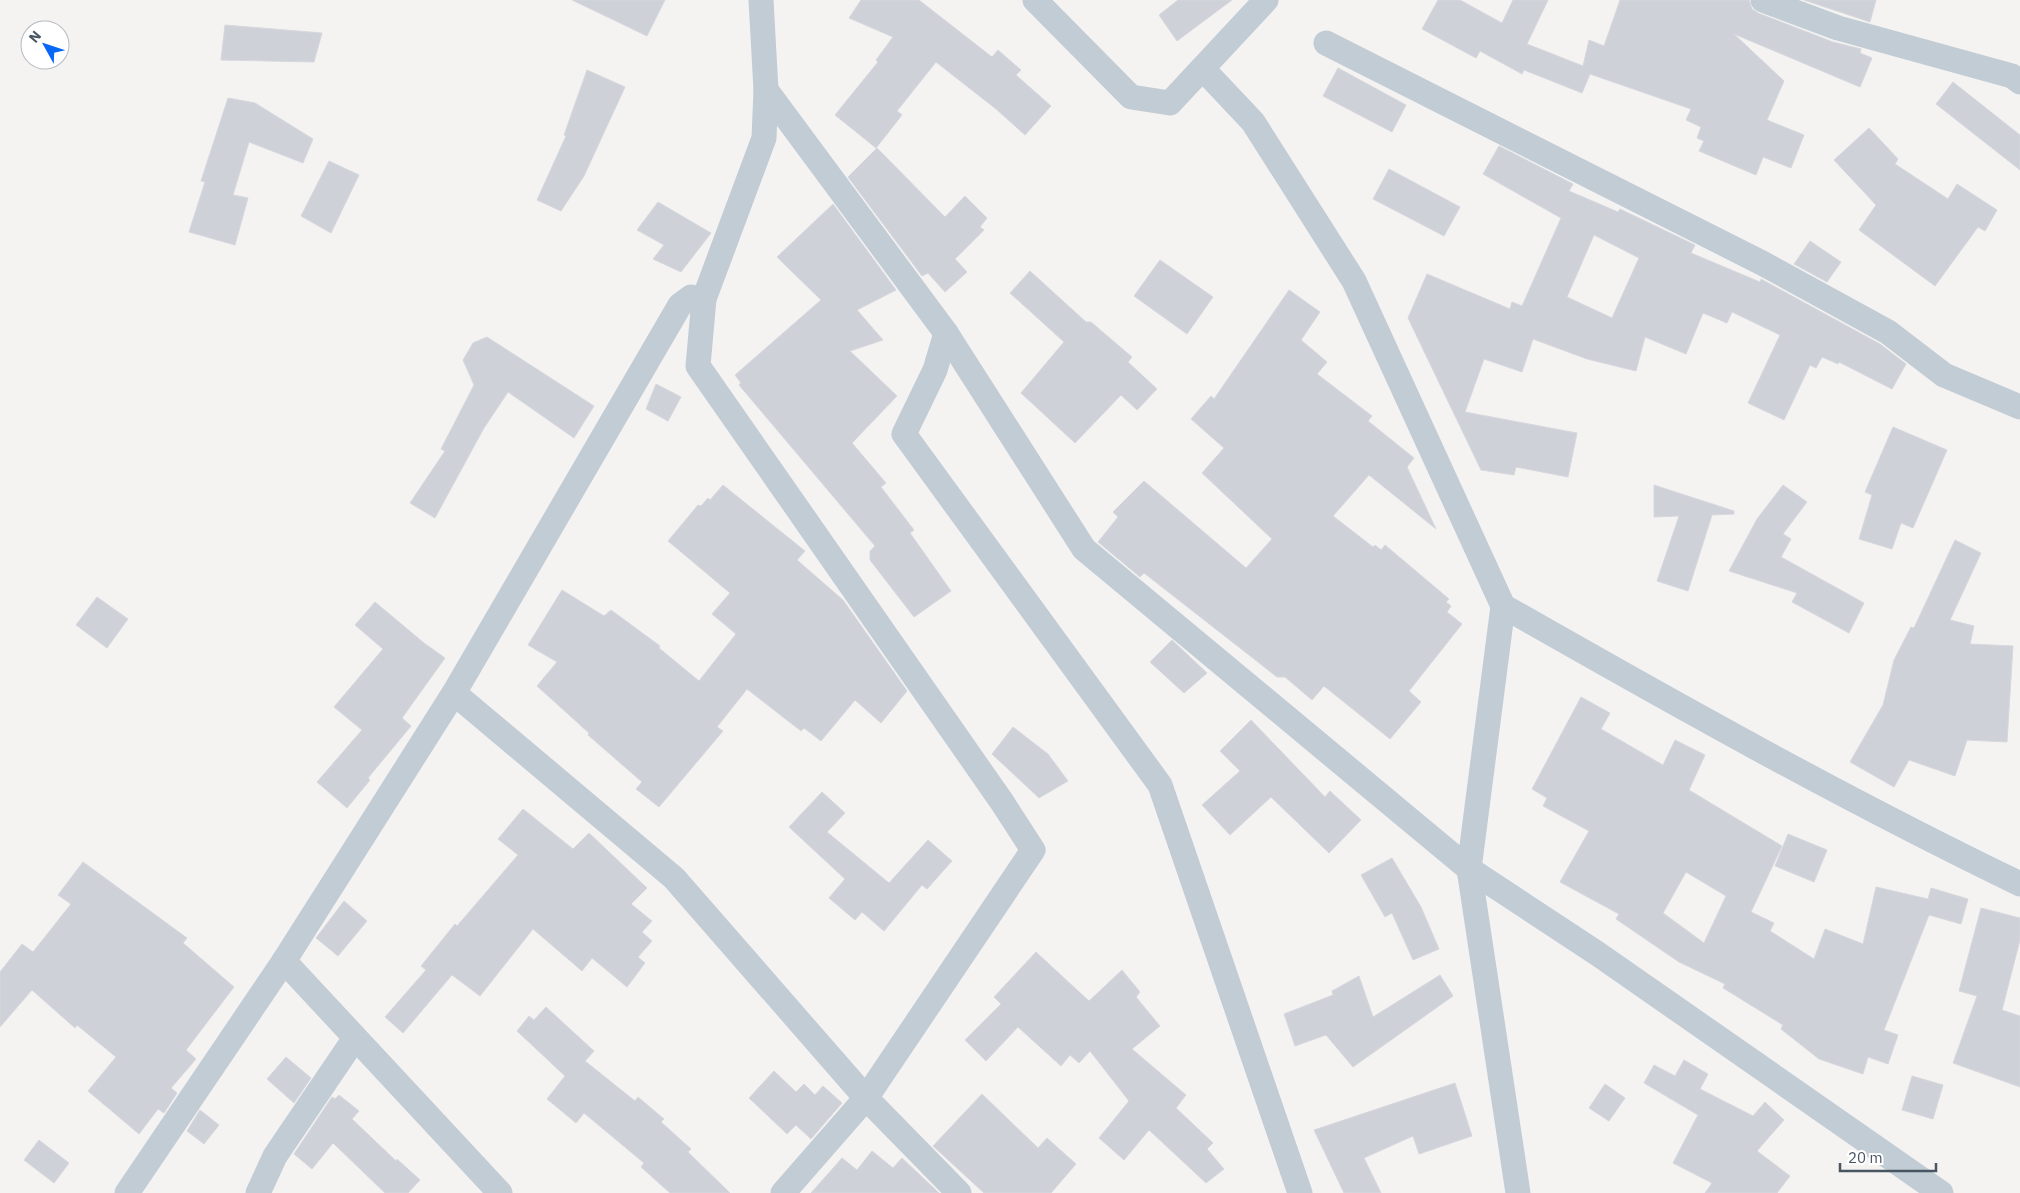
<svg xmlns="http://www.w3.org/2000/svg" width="2020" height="1193" font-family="'IBM Plex Sans',sans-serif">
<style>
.building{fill:#ced1d8;stroke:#d6d8de;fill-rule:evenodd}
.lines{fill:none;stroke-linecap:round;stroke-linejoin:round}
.street{stroke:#c2ccd5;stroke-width:25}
</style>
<rect width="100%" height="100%" fill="#f5f3f2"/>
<g class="building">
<polygon points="572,0 665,0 647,36"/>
<polygon points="861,0 919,0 992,57 998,50 1021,70 1016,75 1051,106 1025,135 996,109 936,62 897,111 902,115 876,148 835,115 878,62 876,60 893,37 849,18"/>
<polygon points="1178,0 1232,0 1177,41 1159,15"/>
<polygon points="1438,0 1460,0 1502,23 1513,0 1548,0 1527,44 1583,66 1589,40 1604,46 1620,0 1749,0 1752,9 1758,13 1833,42 1861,49 1860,53 1872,58 1860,87 1734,34 1784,81 1767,120 1804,135 1791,168 1763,157 1756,175 1699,151 1704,141 1697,138 1701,127 1686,120 1691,109 1590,74 1582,93 1524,70 1522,74 1480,51 1476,58 1422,29"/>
<polygon points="1804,0 1876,0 1870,22"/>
<polygon points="225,25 322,33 314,62 221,60"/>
<polygon points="1338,68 1406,105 1392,132 1323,96"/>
<polygon points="587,70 625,87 584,176 561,211 537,200 566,136 564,135"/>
<polygon points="1953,82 2020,135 2020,170 1936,104"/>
<polygon points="228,98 255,103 313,139 303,163 249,142 233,195 248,198 235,245 189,232 205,182 201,181"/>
<polygon points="1869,128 1898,159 1895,164 1948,199 1957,184 1997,210 1985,231 1978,227 1935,286 1859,230 1876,205 1834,160"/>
<path d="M1499 146 1573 184 1569 191 1618 212 1620 209 1695 245 1691 253 1760 282 1761 279 1880 344 1906 364 1892 389 1839 362 1838 364 1822 357 1816 368 1810 365 1784 420 1748 403 1780 335 1732 312 1727 323 1703 313 1686 354 1645 337 1636 371 1587 359 1533 339 1522 372 1484 359 1465 412 1577 433 1568 477 1516 467 1514 475 1481 470 1408 318 1427 274 1510 309 1512 302 1522 306 1561 218 1483 174ZM1594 235 1639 258 1612 318 1567 297Z"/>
<polygon points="877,148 945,217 965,196 987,218 980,227 984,230 955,259 967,272 945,292 928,273 922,276 848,177"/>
<polygon points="329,161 359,175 331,233 301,216"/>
<polygon points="1389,169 1460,207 1444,236 1373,199"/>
<polygon points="658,202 711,233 681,272 653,259 664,245 637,230"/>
<polygon points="833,204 896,290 857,310 883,340 850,351 897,396 852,443 886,483 881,487 914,530 910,533 951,591 914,617 870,560 870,551 875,546 739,385 741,383 735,375 821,300 777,257"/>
<polygon points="1810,241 1841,262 1827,282 1794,264"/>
<polygon points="1160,260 1213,297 1187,334 1134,296"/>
<polygon points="1030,271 1086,322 1091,322 1132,357 1128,362 1157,389 1137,410 1121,395 1075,443 1021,393 1064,342 1010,293"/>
<polygon points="1289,290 1320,312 1301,340 1327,362 1317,374 1372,416 1368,421 1414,458 1407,467 1436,529 1369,475 1333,516 1373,547 1375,545 1381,550 1385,545 1449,599 1446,602 1451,606 1447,612 1462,624 1409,691 1421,702 1390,739 1324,686 1312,700 1285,677 1277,677 1144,573 1140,577 1098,542 1118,517 1113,512 1144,481 1246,568 1272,539 1202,473 1224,448 1191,419 1211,396 1214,399"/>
<polygon points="487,337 594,406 574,438 508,392 484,428 435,518 410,503 445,451 441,449 474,385 463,360 473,343"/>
<polygon points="656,384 681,397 668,421 646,409"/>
<polygon points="1893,427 1947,450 1913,528 1901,523 1892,549 1859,539 1872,495 1865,492"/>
<polygon points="723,485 805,551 797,560 843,600 907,691 881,723 855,700 821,741 804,728 801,731 747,689 717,727 723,731 659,807 636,789 642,782 588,735 589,733 537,686 557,662 528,645 562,590 604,616 611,610 660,646 659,648 699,681 736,634 712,614 730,593 668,541 698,505 701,506 708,498 710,500"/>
<polygon points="1654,485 1734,511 1734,514 1712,515 1688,591 1657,581 1679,516 1654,517"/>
<polygon points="1783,485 1807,502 1783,534 1791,539 1781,557 1864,603 1849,633 1792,602 1797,593 1729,571 1757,519"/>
<polygon points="1955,540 1981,553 1950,620 1974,626 1970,644 2013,646 2007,742 1967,740 1955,776 1909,760 1894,787 1850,762 1883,705 1894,660 1911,627 1914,628"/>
<polygon points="97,597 128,619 107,648 76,625"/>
<polygon points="375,602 424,643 445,658 402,718 411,726 368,778 370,780 347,808 317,782 362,730 334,707 383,649 355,625"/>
<polygon points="1172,640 1207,673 1184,693 1150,662"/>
<path d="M1581 697 1610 713 1601 729 1663 765 1675 740 1705 755 1689 790 1782 846 1751 912 1774 923 1770 931 1814 959 1825 929 1863 944 1876 887 1928 899 1931 888 1968 899 1961 924 1929 915 1884 1030 1898 1035 1888 1064 1868 1057 1863 1074 1819 1059 1781 1029 1783 1025 1723 988 1725 984 1679 962 1616 919 1619 914 1560 882 1589 831 1543 806 1547 798 1532 789ZM1686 872 1726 896 1704 943 1663 913Z"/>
<polygon points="1251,720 1325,797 1330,791 1361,820 1329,853 1271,797 1230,835 1202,805 1240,771 1220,751"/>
<polygon points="1013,727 1048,754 1068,781 1039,798 992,754"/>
<polygon points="822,792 845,813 827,832 889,883 928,840 952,861 927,889 922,885 884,931 862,912 855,920 829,898 845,879 789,827"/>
<polygon points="523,809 573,849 589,833 647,888 631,904 652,921 642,932 652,941 638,957 645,963 627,987 592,958 582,971 533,929 480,996 452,975 403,1033 385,1017 426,970 421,966 455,924 457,926 518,855 498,839"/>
<polygon points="1788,834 1827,850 1814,882 1775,866"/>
<polygon points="1392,858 1421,907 1439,949 1413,960 1392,913 1385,917 1361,875"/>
<polygon points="83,862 187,938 183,943 234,987 186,1050 196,1059 171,1088 177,1093 164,1113 158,1109 139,1134 88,1091 116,1057 77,1025 75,1028 32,990 0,1027 0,972 22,944 33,952 71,904 58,895"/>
<polygon points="344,901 367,921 338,956 316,938"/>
<polygon points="1981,908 2020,918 2020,940 2002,1010 2020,1016 2020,1087 1953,1063 1977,996 1959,991"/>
<polygon points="1036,952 1089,1001 1122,970 1140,992 1136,997 1160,1026 1132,1049 1186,1095 1176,1108 1213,1143 1207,1149 1224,1169 1206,1183 1149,1130 1124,1160 1099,1138 1129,1101 1090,1051 1079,1063 1070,1055 1061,1066 1018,1027 986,1061 965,1040 1001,1004 994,997"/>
<polygon points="1440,975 1453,996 1353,1067 1326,1035 1295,1046 1284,1014 1333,995 1332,991 1359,976 1373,1017"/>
<polygon points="546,1007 594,1051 585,1061 635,1101 638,1097 664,1119 661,1122 691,1149 688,1152 730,1193 670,1193 641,1167 644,1163 584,1113 576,1123 547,1099 565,1076 517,1031 529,1016 534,1020"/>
<polygon points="286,1057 311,1078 294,1103 267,1079"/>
<polygon points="1684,1060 1708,1074 1700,1089 1753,1116 1765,1102 1784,1120 1757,1151 1790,1176 1777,1193 1705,1193 1712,1183 1673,1163 1698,1115 1644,1083 1654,1065 1675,1076"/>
<polygon points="774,1071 796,1092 804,1084 815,1095 823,1086 842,1103 811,1139 796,1125 787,1134 749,1098"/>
<polygon points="1912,1076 1943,1085 1933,1119 1902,1110"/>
<polygon points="1455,1083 1472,1136 1419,1154 1413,1136 1364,1158 1381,1193 1344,1193 1314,1130"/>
<polygon points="1605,1084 1625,1098 1609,1121 1589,1108"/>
<polygon points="982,1094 1038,1148 1047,1138 1076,1164 1051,1193 984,1193 933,1146"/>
<polygon points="339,1095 359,1111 352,1119 396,1161 397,1159 420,1180 408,1193 385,1193 333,1143 312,1169 294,1154 332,1097 335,1099"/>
<polygon points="200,1110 219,1125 204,1144 187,1131"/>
<polygon points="39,1140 69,1163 54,1183 24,1160"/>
<polygon points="872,1151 893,1168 902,1158 939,1193 811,1193 842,1158 857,1170"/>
</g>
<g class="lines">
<g class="street">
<polyline points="761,0 766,90 764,138 704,299 698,366 1002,802 1033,850 866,1098 783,1193"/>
<polyline points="1035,0 1131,97 1170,103 1266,0"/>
<polyline points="1763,0 1838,28 2012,76 2020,82"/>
<polyline points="1326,43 1762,263 1888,332 1944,375 2020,407"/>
<polyline points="1203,69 1253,122 1354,281 1503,606 1469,869 1518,1193"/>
<polyline points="766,90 946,333 1084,549 1469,869 1598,954 1941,1193"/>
<polyline points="946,333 935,370 904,434 1160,785 1300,1193"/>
<path d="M1503 606C1673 703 1844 799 2020 884"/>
<polyline points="454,693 674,878 866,1098 959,1193"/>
<polyline points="284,961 500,1193"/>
<polyline points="127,1193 284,961 454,693 680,305 691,297 704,299"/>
<polyline points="258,1193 275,1156 355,1038"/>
</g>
</g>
<g transform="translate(45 45) rotate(310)"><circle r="24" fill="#ffffff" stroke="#b6bbc0"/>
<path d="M0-4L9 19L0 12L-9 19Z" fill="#0967f8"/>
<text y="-8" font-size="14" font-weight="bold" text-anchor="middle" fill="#485562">N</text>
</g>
<path d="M1840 1163v8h96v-8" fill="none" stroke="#485562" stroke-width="2.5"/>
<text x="1848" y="1163" font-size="15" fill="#485562" stroke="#ffffff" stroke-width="4" paint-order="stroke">20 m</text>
</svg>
